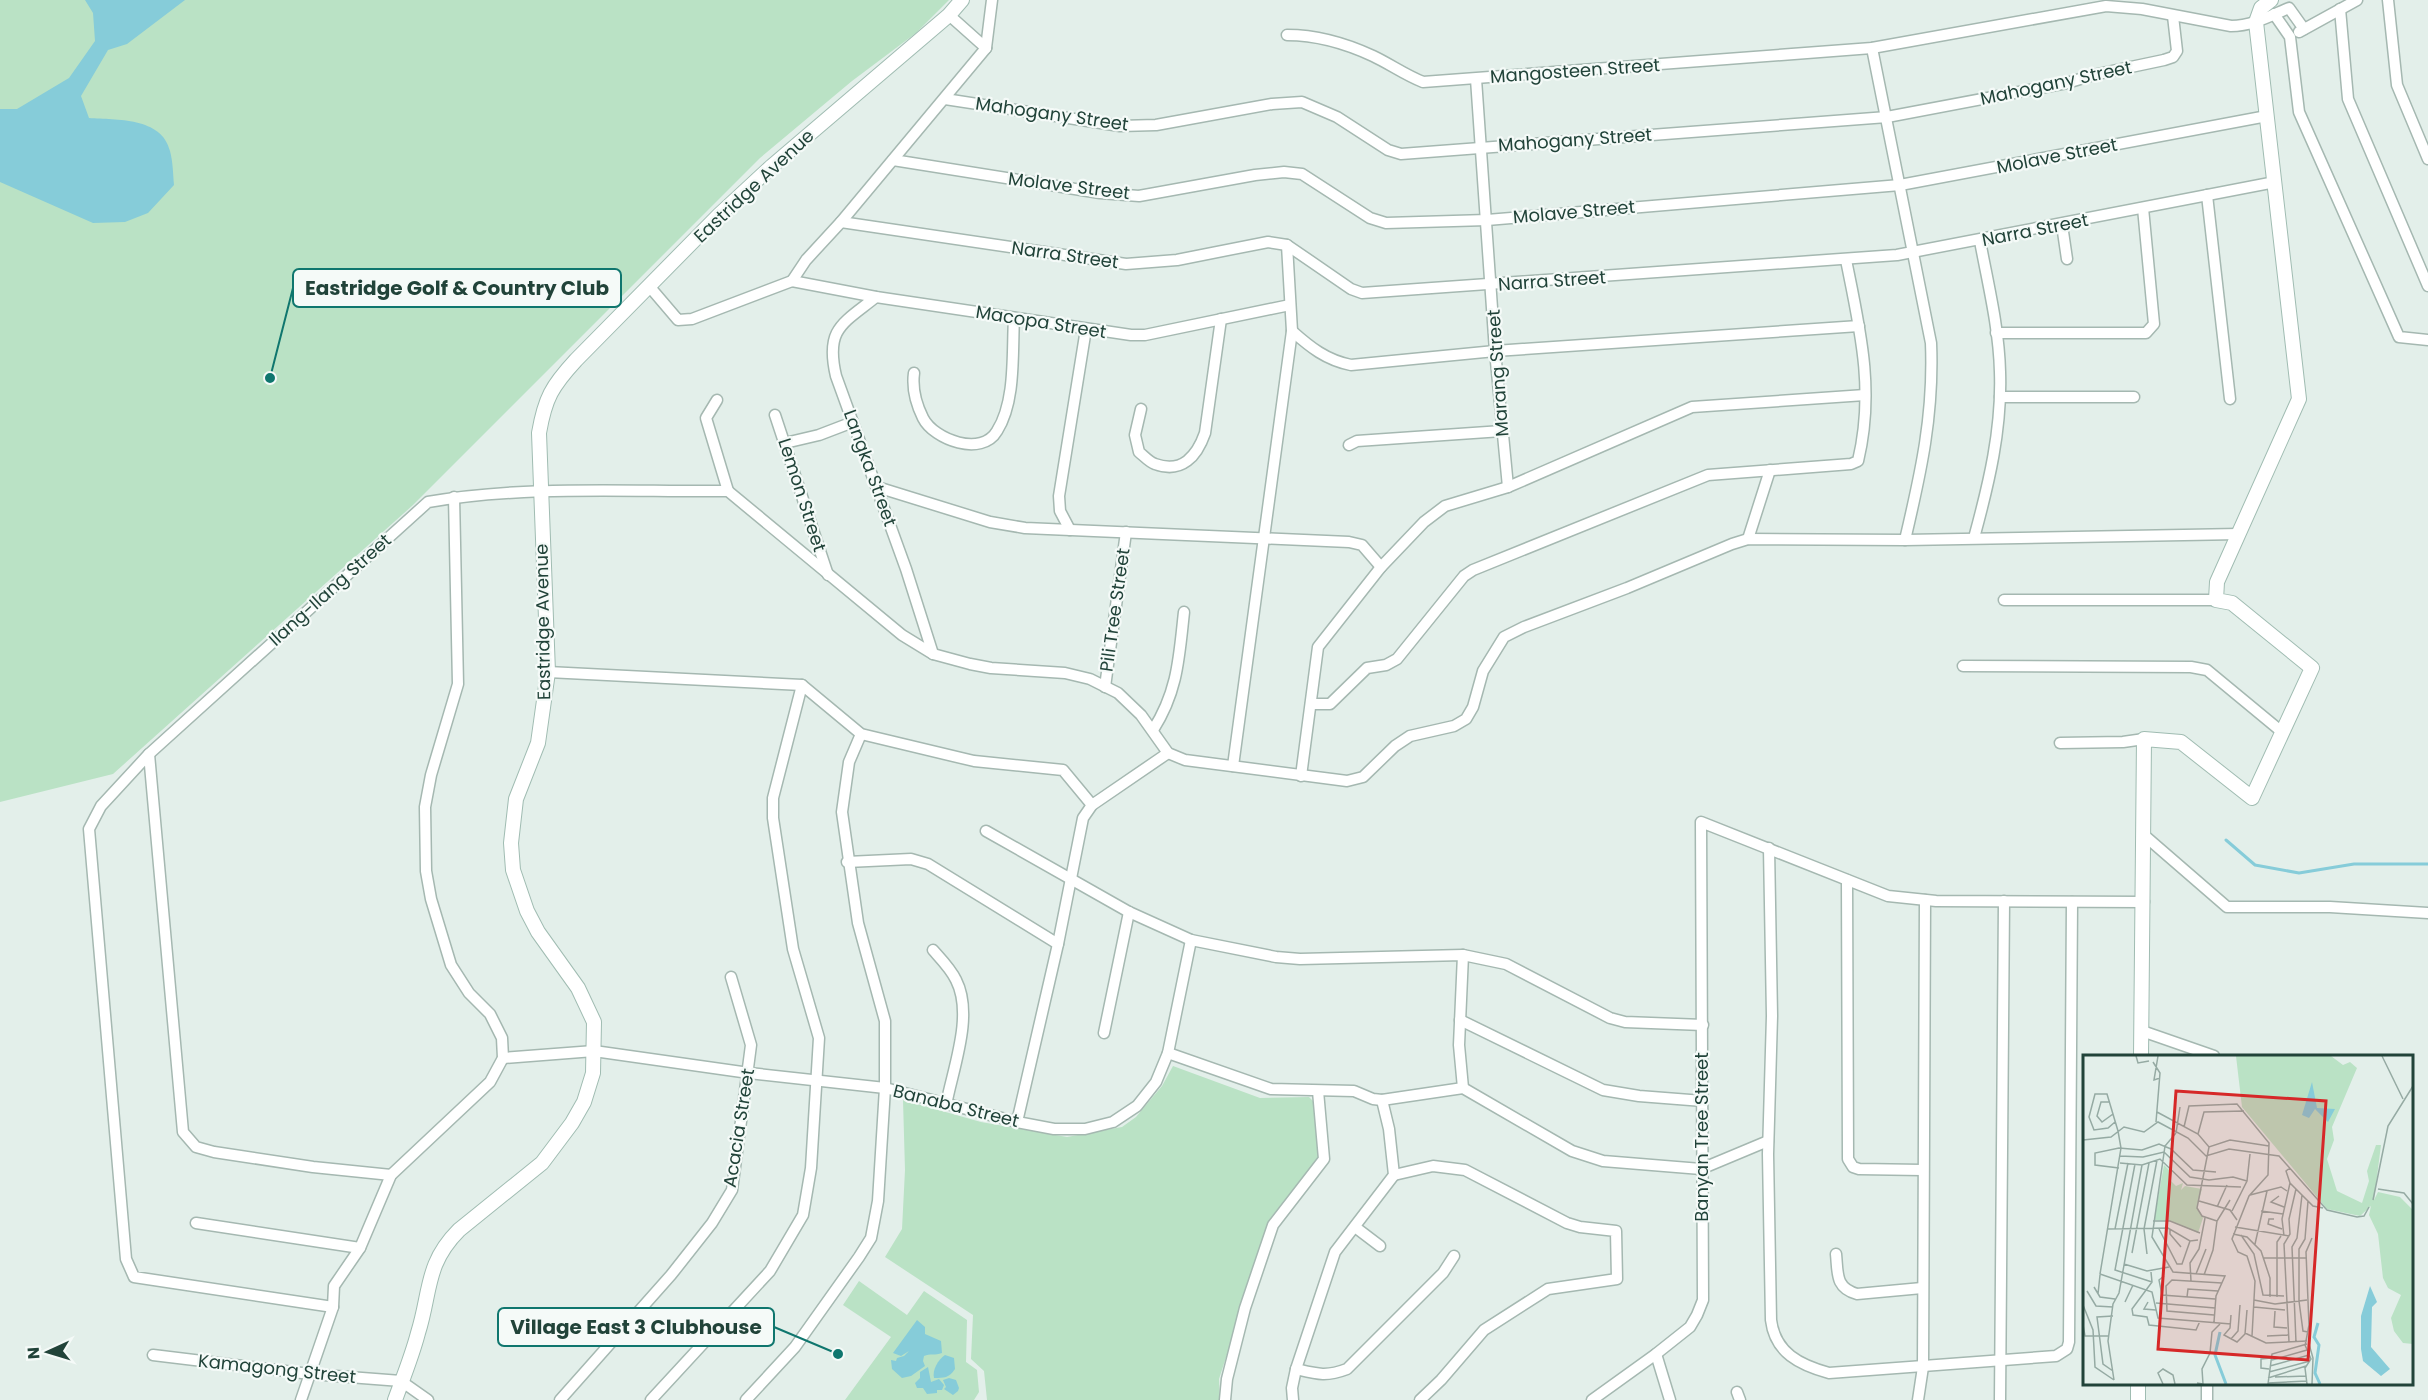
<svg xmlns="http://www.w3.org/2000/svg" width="2428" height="1400" font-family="Poppins,sans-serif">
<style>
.green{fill:#bae2c5}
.water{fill:#86ccd9}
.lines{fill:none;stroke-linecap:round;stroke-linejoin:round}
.stream{stroke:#86ccd9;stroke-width:3}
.street-casing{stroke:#a5b8b1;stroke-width:13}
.secondary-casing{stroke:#a0bcb2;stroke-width:16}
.street{stroke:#fff;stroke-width:10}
.secondary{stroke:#fff;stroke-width:14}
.labels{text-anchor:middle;stroke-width:4.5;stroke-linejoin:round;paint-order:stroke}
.street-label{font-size:18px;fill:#214339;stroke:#f5faf8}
.inset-river{fill:none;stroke:#86ccd9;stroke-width:3}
.inset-road{fill:none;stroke:#95aaa3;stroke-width:1.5}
.view{fill:#d62828;fill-opacity:0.15;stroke:#d62828;stroke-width:3}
.inset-edge{fill:none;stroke:#214339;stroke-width:3}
.leader{fill:none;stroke:#0f766e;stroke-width:2}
.callout-dot{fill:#0f766e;stroke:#f5faf8;stroke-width:2}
.callout{fill:#f5faf8;stroke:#0f766e;stroke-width:2}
.callout-label{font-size:20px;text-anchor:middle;font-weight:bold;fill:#214339}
</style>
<rect width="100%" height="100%" fill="#e3efea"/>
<g class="green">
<polygon points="0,0 949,0 916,33 852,81 760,158 413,505 113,774 0,802"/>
<polygon points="1173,1066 1260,1098 1309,1097 1314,1102 1321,1157 1272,1216 1219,1379 1220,1400 987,1400 984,1371 971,1359 973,1315 885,1257 902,1229 905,1170 903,1100 981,1122 1067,1137 1122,1127 1136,1117 1162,1086"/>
<polygon points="859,1281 907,1315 924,1291 967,1320 966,1362 977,1370 979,1392 974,1400 845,1400 891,1337 843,1305"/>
</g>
<g class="water">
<path d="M85 0H185L127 44 108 50 81 96 89 118C116 120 162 117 170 151 173 162 173 174 174 185L148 213 125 222 93 223 0 182V109H17L69 78 95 41 93 13Z"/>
<path d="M917 1320 925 1327V1334L941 1341 942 1353C935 1356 930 1353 924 1356L923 1361 925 1366 911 1376 902 1378 892 1369 891 1360 896 1361 897 1358 904 1356 909 1351 901 1356 893 1353Z"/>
<path d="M945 1355 954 1358 955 1369C949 1378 944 1378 934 1378 932 1370 938 1360 945 1355Z"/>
<polygon points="928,1367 931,1382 939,1379 944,1385 942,1390 937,1390 937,1393 927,1394 923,1388 917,1388 915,1383 920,1378 920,1372"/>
<polygon points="949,1378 956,1380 959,1388 958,1391 953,1395 944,1389 946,1387 943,1380"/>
</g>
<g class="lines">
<polyline class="stream" points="2226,840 2255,865 2299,873 2354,864 2428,864"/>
<g class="street-casing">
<g id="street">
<polyline points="2388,0 2397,85 2428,159"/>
<polyline points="2340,9 2348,99 2428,286"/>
<polyline points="2274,14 2290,37 2299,112 2399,337 2428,340"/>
<polyline points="949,15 986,48"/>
<polyline points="2299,32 2357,0"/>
<path d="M1287 35C1318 35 1345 43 1373 56 1390 64 1405 75 1423 82L1872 48 2106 6 2142 9 2231 26C2252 26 2270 16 2289 8L2304 29"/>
<polyline points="986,48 992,0"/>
<path d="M1872 48 1931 343C1934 414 1921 472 1905 540"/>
<polyline points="1476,79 1495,351 1508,487"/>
<polyline points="945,99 1120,126 1156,125 1272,104 1302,102 1337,117 1388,150 1401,154 1887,117 2067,83 2093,75 2164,60 2173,57 2177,51 2173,16"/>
<polyline points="893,160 1100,193 1139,196 1255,175 1284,172 1302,174 1370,218 1386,223 1487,220 1900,185 2267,116"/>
<polyline points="2207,195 2230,399"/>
<polyline points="841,222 1126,264 1177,260 1268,242 1287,245 1351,289 1362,293 1897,255 2275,182"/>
<polyline points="2062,225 2067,259"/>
<polyline points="792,281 876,297 1131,335 1145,335 1290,305"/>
<polyline points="792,281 806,260 841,222 986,48"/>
<polyline points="649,286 678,320 692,319 792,281"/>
<path d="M876 297C842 324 825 329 836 376L906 569 933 654"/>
<path d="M1292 331C1310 347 1326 360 1351 365L1495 351 1859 326"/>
<polyline points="1996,333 2146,333 2154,324 2143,208"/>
<path d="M914 373C912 388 916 404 923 418 934 440 982 457 997 431 1016 401 1012 353 1014 318"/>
<polyline points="2000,397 2134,397"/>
<polyline points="717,400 706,418 728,491"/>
<path d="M1141 409 1135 435 1139 452C1144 456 1149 462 1155 464 1182 474 1197 456 1205 433L1221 319"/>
<polyline points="775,415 828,575"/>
<polyline points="785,443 819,435 853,422"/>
<polyline points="1349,445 1357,441 1502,431"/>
<polyline points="877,487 990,522 1025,528 1349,542 1362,545 1381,567"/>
<polyline points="1070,530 1060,511 1059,496 1086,329"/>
<path d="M1974 538C1989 483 2002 429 2000 372 1999 328 1988 284 1980 241"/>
<polyline points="1748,539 1770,470"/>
<polyline points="2004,600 2216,600"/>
<polyline points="1963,666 2191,667 2207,670 2282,732"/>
<polyline points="548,672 802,685 861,734 974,761 1063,770 1092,805"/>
<polyline points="1105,687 1126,532"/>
<path d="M1311 704H1330L1367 668 1386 665 1397 659 1464 576 1473 570 1708 475 1851 464 1858 461C1875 391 1860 329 1846 260"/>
<path d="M1153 730C1178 691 1179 657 1184 612"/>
<polyline points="2060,743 2123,742 2144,739"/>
<polyline points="149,754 183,1132 196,1147 214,1152 313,1167 391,1175"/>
<polyline points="1233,766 1292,331 1287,245"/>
<polyline points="1301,776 1318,647 1381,567 1424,522 1445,506 1508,487 1692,407 1865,395"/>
<polyline points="986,831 1129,912 1191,940 1276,957 1300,959 1463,955 1506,964 1610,1018 1625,1022 1703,1025"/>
<polyline points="2145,836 2227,907 2330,907 2428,913"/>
<path d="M1769 848 1772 1016 1768 1154 1771 1320C1775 1353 1800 1365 1829 1373L2056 1356 2067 1349 2069 1342 2072 902"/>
<polyline points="847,862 911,859 928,864 1058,944"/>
<polyline points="1847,880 1848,1159 1853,1167 1859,1169 1922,1170"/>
<path d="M933 950C941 959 951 969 956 980 974 1015 953 1068 946 1105"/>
<polyline points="1463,955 1459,1045 1463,1088"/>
<polyline points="1460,1020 1603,1090 1639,1096 1703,1101"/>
<polyline points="2142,1031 2214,1056"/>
<polyline points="1104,1033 1129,912"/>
<polyline points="1168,1053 1271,1089 1354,1091 1373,1099 1382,1100 1463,1088 1572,1151 1603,1161 1701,1169 1768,1141"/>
<polyline points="503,1058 594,1051 749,1073 885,1088 1017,1122 1054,1129 1085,1129 1113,1122 1137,1106 1156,1082 1168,1053 1191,940"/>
<polyline points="1017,1122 1058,944 1083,818 1092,805 1168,753"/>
<polyline points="1394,1175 1433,1166 1465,1170 1567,1223 1580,1227 1616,1231 1617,1279 1548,1289 1484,1330 1441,1380 1420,1400"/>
<polyline points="196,1223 360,1248"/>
<polyline points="1355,1227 1380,1246"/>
<path d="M1836 1254C1838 1273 1835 1288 1857 1294L1922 1288"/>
<path d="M333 1307 134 1277 126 1259 89 829 101 806 149 754 428 502C525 485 630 492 728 491L902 635 933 654 970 664 991 668 1065 673 1090 679 1118 693 1141 715 1168 753 1185 760 1347 781 1363 777 1395 746 1410 736 1454 726 1466 719 1473 707 1483 671 1504 637 1524 627 1627 588 1732 544 1748 539 1905 540 2239 534"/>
<polyline points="1656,1354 1670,1400"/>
<polyline points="153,1355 310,1374 401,1381 428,1400"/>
<path d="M1296 1369C1317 1374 1326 1377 1347 1369L1443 1273 1454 1256"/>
<polyline points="1737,1392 1740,1400"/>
<polyline points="301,1400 333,1307 334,1286 360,1248 391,1175 490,1082 503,1058 502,1038 490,1014 469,993 451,965 431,899 426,871 425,807 431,775 458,684 454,497"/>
<polyline points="560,1400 671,1275 712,1223 732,1190 751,1045 731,977"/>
<polyline points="651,1400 770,1271 803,1215 811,1168 819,1038 793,949 773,818 773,798 802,685"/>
<polyline points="746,1400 795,1347 859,1257 871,1238 878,1201 885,1088 885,1021 858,923 842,812 849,762 861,734"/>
<polyline points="1225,1400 1227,1379 1245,1308 1273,1225 1324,1159 1318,1091"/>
<polyline points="1293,1400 1292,1388 1296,1369 1335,1252 1394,1175 1389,1129 1382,1100"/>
<polyline points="1592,1400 1656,1354 1690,1327 1697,1315 1703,1300 1701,822 1888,896 1936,901 2144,902"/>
<polyline points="1918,1400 1923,1367 1925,900"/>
<polyline points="2000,1400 2004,901"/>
<polyline points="2207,1400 2207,1384"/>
</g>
</g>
<g class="secondary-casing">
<g id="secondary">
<polyline points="2141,1056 2144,739 2181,742 2252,798 2312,668 2232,603 2216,600 2217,582 2299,399 2256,22 2261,8 2271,0"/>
<path d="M395 1400C403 1378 412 1356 418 1333 431 1292 425 1264 459 1230L542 1163 572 1123 584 1102 593 1073 594 1022 578 988 538 932 527 911 513 870 511 843 516 799 538 743 548 672 539 433C545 398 552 386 576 360L719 215 772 166 949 15 962 0"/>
<polyline points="2138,1400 2138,1384"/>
</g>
</g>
<use href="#street" class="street"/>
<use href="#secondary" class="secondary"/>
</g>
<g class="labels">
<g class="street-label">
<text transform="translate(1575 71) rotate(-4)" y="6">Mangosteen Street</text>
<text transform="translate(2056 83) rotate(-12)" y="6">Mahogany Street</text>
<text transform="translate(1052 114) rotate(8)" y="6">Mahogany Street</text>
<text transform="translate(1575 140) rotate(-4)" y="6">Mahogany Street</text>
<text transform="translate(2057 156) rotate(-11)" y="6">Molave Street</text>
<text transform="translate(754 186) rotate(-43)" y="6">Eastridge Avenue</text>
<text transform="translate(1069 186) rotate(7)" y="6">Molave Street</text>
<text transform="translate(1574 212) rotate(-5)" y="6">Molave Street</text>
<text transform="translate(2035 230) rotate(-11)" y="6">Narra Street</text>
<text transform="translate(1065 255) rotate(8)" y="6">Narra Street</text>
<text transform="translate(1552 281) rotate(-4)" y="6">Narra Street</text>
<text transform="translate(1041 322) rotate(9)" y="6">Macopa Street</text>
<text transform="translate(1498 373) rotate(-94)" y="6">Marang Street</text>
<text transform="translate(870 468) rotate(70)" y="6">Langka Street</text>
<text transform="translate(802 495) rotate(72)" y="6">Lemon Street</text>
<text transform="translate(330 590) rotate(-42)" y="6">Ilang-Ilang Street</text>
<text transform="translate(1115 610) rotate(-82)" y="6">Pili Tree Street</text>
<text transform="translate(543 622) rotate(-91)" y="6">Eastridge Avenue</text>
<text transform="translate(956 1106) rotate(14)" y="6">Banaba Street</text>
<text transform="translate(739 1128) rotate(-81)" y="6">Acacia Street</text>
<text transform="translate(1702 1137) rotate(-90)" y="6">Banyan Tree Street</text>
<text transform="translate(277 1369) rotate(6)" y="6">Kamagong Street</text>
</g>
</g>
<g transform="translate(2083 1055)">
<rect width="330" height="330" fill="#e3efea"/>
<path d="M153 1H248L260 10 267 7 274 13 249 72 251 85 244 104 254 136 279 148 286 126 284 116 293 90H298L291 145 295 137 317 142 330 155V289L320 288 311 276 308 263 318 240 305 233 300 223 295 179 286 160 288 151 277 161 244 154 159 52ZM81 110 89 118 87 125 93 131 100 128 98 135 102 131 119 134 114 151 120 163 115 178 87 166 71 165Z" fill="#bae2c5"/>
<path d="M229 27 234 53 252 54 245 67 232 54 226 63 219 60ZM287 231 294 247 289 252 288 292 307 314 298 321 280 306 278 294V261Z" fill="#86ccd9"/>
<path class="inset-river" d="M235 268 231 282 236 290 232 318 237 329M137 277 132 300 143 329"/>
<path class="inset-road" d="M53 1 55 8 66 6M75 1 71 25 77 23M299 1 320 44M70 7 77 18 73 67M27 47H18L14 61 19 67 30 59M74 57 115 79 126 92 147 85 186 91M32 67 25 73 11 75 6 62 12 39H24L35 76 38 93 17 219 69 237 75 263 148 269M101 72 106 51 154 49 186 88 185 120 166 141 149 184 155 197 164 201 172 226 169 281M93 78 82 91 69 182 90 217 142 221 133 241 131 267M93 78 97 52M115 79 121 57 161 56M0 85 28 82 41 72 61 77 75 67 105 83 123 101 146 94 196 101 244 155 274 162 281 161 286 152M126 92 114 153 119 161 134 166M37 101 60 102 81 97 107 122 126 125 150 122 164 126M37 108 59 110 77 104 104 130 158 132M52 109 32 215 69 227M36 113 12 110V98L36 93 59 95 76 89 88 94 110 115 133 117M207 113 203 116 207 128 230 151 240 153M295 134 321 138 330 149M167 140 198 132 204 136M196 141 188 147 201 152M290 145 305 71 330 31M116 146 147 155 154 165M134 152 144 130M149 156 164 126 167 99M178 156 200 159M191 164H186L185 169 199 174M70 166H87L117 178M152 172 206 181M24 174 85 173 107 186 115 185M32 174 45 108M76 174 94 209H99L107 186M87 174V179L98 192M150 179 164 182 178 196 187 223V242M158 180 171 199 180 240 201 241M201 181 199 164 207 128M172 189 184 136M49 198 66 108M64 199 61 174 74 105M180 203H223M41 209 64 216 86 212M68 217 69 227 49 254 50 260 64 262 66 270 113 275 117 266M113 219 123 194M121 220 130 195 134 166 147 145M81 221 76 225 79 240 132 244M108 226 107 208 116 194 122 163M11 232 17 242 32 244M4 236 13 251 30 252M15 239 17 220M104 242 105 234 135 236M194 242V187L198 181M171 245 192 249 224 245M42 247 50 230M65 247 61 254 73 255M73 248 132 253M0 250 10 275 12 312 31 325M171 252 202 255M192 256 191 272 204 273M131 260 84 256 83 231 89 225 139 228M148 260 147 273 141 280 154 287 162 279 164 255M0 270 2 281H26M225 277 220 276 216 246V194L222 184 225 146M162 278 183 288 224 286M184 281 205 280M148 284 155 276 157 250M206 287 201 189 207 179 206 164 213 134M213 287 209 192 214 183 219 140M226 289 230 303 229 329M222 290 228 304 222 313 224 329M222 291 226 270 223 197 229 183M189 305 224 295M187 311 226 300M186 314 178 313V304L188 303M30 316 20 309 14 262 30 261M186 317 227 306M192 322 223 321M185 323 223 311M31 325 25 286 30 249 36 238 59 110M114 328 120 329 119 314 127 298 129 277 137 269M185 328 224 326M80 329 75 318 80 314 90 320 92 329M185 329 189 299 224 289"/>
<path class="view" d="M93 36 243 46 225 305 75 294Z"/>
<rect width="330" height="330" class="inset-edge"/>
</g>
<path class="leader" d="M270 378L293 288M838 1354L774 1327"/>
<g class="callout-dot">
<circle cx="270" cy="378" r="6"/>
<circle cx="838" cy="1354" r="6"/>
</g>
<g class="callout">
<rect x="293" y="269" width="328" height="38" rx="6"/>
<rect x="498" y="1308" width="276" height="38" rx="6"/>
</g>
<g class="callout-label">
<text x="457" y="295">Eastridge Golf &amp; Country Club</text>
<text x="636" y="1334">Village East 3 Clubhouse</text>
</g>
<g transform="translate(48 1352) rotate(266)" stroke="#f5faf8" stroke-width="4.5" paint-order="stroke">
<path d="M0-4.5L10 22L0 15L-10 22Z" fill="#214339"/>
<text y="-9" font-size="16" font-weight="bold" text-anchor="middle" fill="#214339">N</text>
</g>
</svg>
